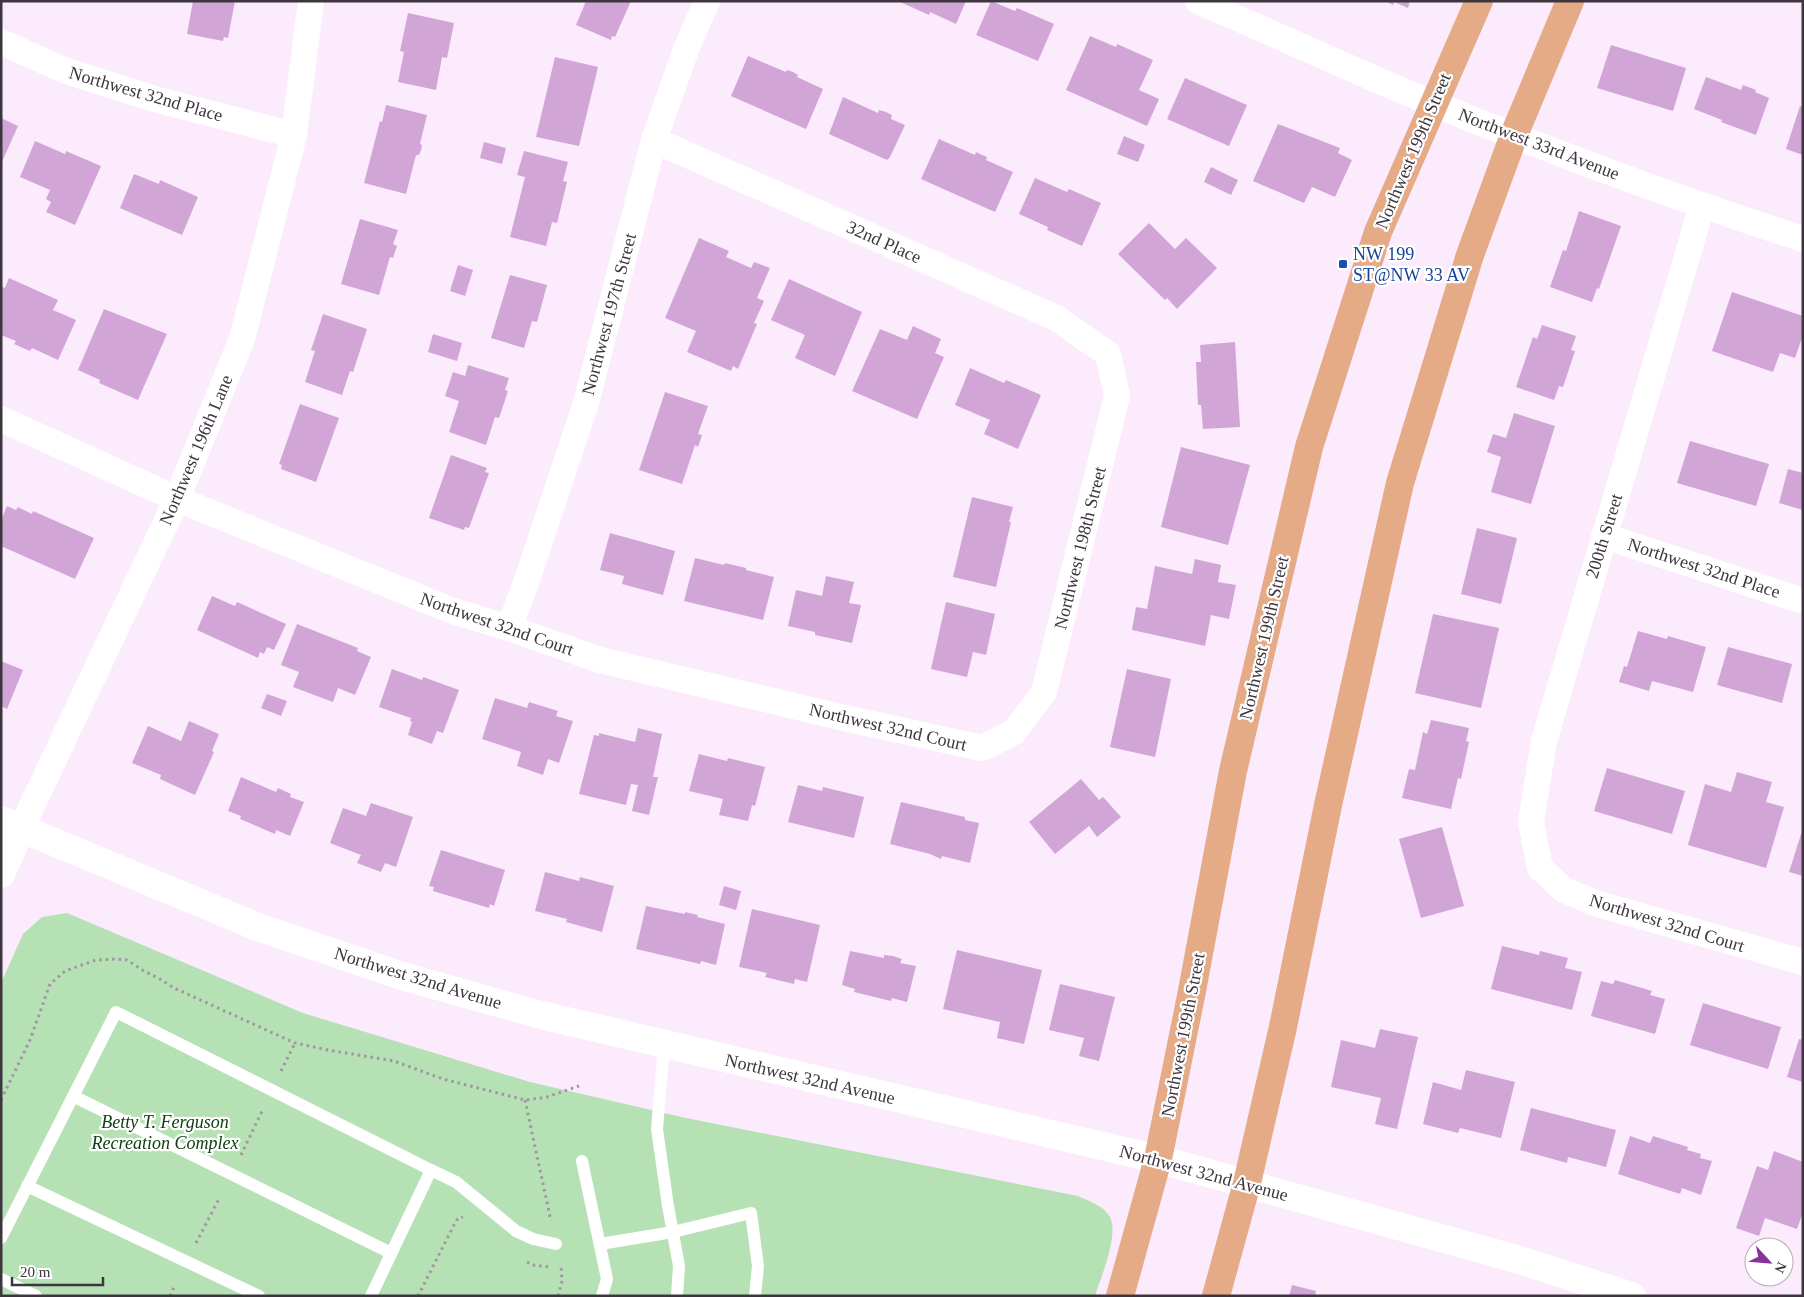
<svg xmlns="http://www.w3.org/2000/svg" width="1804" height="1297" font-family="Georgia,serif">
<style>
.green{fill:#b5e1b5}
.building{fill:#d1a6d7}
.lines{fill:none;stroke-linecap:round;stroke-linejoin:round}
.path{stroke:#a295a3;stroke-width:3;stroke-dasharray:2.5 4;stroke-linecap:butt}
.service{stroke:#fff;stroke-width:12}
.minor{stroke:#fff;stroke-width:26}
.tertiary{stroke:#fff;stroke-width:28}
.primary{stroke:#e5aa86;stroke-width:28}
.transit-dot{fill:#1a4fb4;stroke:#fff;stroke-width:2}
.labels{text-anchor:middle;stroke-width:4.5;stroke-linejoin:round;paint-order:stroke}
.street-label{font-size:18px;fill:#3e363f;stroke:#fff}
.transit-label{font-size:18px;fill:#164399;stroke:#fff;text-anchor:start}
.park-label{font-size:18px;font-style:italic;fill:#0e4013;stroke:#fff}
</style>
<rect width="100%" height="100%" fill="#fbebfd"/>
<path class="green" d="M67 913 303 1013 530 1082 686 1118 1078 1196C1089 1201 1104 1206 1110 1217 1119 1235 1101 1277 1095 1296H1V983L23 934 42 917Z"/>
<g class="building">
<polygon points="193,1 235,1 228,38 224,37 223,41 187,34"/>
<polygon points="586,1 631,1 615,37 612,36 611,40 576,25"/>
<polygon points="898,1 966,1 956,24 930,12 929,15"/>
<polygon points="991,1 1015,11 1017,8 1054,24 1038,61 976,35"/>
<polygon points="1385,1 1410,1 1408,8 1394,2 1393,5"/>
<polygon points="408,13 454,23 447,58 442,57 436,90 398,82 404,52 400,51"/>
<polygon points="1090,36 1116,47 1117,44 1153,60 1139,90 1159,99 1147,126 1066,90"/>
<polygon points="1611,45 1686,68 1673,111 1597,88"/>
<polygon points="748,56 786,72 787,70 793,72 798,75 797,77 823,89 806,129 731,96"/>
<polygon points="555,57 598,67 579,146 536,137"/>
<polygon points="1706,77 1741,90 1743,85 1756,90 1755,92 1769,98 1756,135 1721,122 1722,120 1694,109"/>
<polygon points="1185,78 1247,105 1229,146 1167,119"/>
<polygon points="843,97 878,113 879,110 886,112 892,115 891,119 905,125 890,157 887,160 829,134"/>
<polygon points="386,105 427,115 420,144 422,145 421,150 419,155 416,155 406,194 364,183 380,121 382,122"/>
<polygon points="1800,106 1803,107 1803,155 1786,149"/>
<polygon points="1,118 18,126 1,164"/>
<polygon points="1278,124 1340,148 1338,153 1352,160 1335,197 1312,187 1304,203 1253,181"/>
<polygon points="1124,136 1145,145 1138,162 1117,154"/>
<polygon points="939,139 975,155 976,152 982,155 987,157 986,160 1013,172 995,212 921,179"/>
<polygon points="35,141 65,154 66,151 101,166 75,225 46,212 51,202 46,199 50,190 20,177"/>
<polygon points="484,142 506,148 502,164 480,158"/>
<polygon points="524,151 568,162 563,181 567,182 557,223 552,222 546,246 510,237 525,177 517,175"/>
<polygon points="1211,167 1238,180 1231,195 1204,182"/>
<polygon points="134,174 159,184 160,180 198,197 182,235 120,208"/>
<polygon points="1035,178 1067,192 1069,189 1101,203 1082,246 1047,230 1048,227 1019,214"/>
<polygon points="1579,211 1621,226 1599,289 1597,288 1592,302 1550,287 1563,250 1566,251"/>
<polygon points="360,219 398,230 393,244 397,246 393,258 390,257 379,295 341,284"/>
<polygon points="1149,223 1175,249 1186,238 1217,268 1177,309 1167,298 1165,300 1118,254"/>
<polygon points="699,238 729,251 726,257 751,268 754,262 770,268 757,298 764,301 754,323 757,324 738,369 733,366 731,371 687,352 696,331 665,318"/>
<polygon points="458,265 473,270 465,296 450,291"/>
<polygon points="510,275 547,285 537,322 532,321 524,348 491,338"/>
<polygon points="9,278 58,300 53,310 76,320 58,360 32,348 30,351 14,344 16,341 1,335 1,286 5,288"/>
<polygon points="789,279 862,312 835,376 795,358 805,335 771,320"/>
<polygon points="1732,292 1803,316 1803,335 1795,358 1780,353 1773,372 1712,351"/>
<polygon points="104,309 167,334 138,400 99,383 100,380 78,370"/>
<polygon points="323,314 367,329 353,372 350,371 342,395 305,382 315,351 311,350"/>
<polygon points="1542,325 1576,336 1571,350 1575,351 1563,387 1559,386 1554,400 1516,387 1533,337 1537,339"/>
<polygon points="913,326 941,339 935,353 944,357 917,419 852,391 880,329 907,340"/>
<polygon points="433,334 462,343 457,361 428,352"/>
<polygon points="1235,342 1240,427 1203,429 1201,405 1198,405 1196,362 1201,362 1200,345"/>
<polygon points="468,365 509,378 505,390 508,391 499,418 495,417 486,445 449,432 459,401 445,396 453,372 465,376"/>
<polygon points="970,368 1004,383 1006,380 1041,395 1018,449 984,434 990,420 955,405"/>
<polygon points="665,392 708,406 698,434 702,435 698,447 695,445 682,484 639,470"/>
<polygon points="300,404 339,418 316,482 281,469 282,465 279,464"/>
<polygon points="1514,413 1555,426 1531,504 1491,492 1501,457 1487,452 1493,434 1506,438"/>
<polygon points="1690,441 1769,464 1756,506 1677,483"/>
<polygon points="1181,447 1250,465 1228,545 1161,527"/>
<polygon points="451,455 487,468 485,472 489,473 469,528 465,527 464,530 429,518"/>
<polygon points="1788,469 1803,473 1803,510 1779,503"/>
<polygon points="972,497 1013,507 1009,522 1011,522 996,587 953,577"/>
<polygon points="7,506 16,510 18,507 32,514 33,511 94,538 75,579 1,546 1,521"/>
<polygon points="1477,528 1517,538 1501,604 1461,594"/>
<polygon points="610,533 675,551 663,595 622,584 624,576 600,570"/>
<polygon points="695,558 724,565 725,563 746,568 746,570 774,577 763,620 684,601"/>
<polygon points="1195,559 1221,565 1218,582 1236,585 1229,619 1211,615 1205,646 1132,630 1136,607 1147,609 1155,566 1192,574"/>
<polygon points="826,576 854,582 849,603 861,605 852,643 815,635 815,632 788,626 796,590 822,596"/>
<polygon points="212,596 235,606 237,602 286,624 274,650 267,647 264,654 260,652 258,658 197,630"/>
<polygon points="946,602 995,614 986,655 973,652 967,677 931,669"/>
<polygon points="1433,614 1499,628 1481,708 1415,693"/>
<polygon points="297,624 358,648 357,651 371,657 355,695 338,688 333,702 293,687 299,672 281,665"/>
<polygon points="1638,631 1667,639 1668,636 1706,647 1693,692 1652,681 1649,691 1619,682 1624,666 1627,667"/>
<polygon points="1728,647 1792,664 1782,703 1717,685"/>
<polygon points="1,661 23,670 7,709 1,706"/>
<polygon points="392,669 422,680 423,677 459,690 443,733 437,731 432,744 408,735 412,722 410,721 411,718 379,707"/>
<polygon points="1127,669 1171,679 1155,757 1110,747"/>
<polygon points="267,694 287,701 281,716 261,708"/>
<polygon points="495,698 527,708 529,702 558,711 556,716 573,721 559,763 548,759 543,775 517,766 521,752 482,739"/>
<polygon points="1431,720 1469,728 1466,741 1469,742 1461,779 1458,778 1451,809 1402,798 1409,769 1415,770 1423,732 1427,734"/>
<polygon points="189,721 219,734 212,751 214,752 195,795 160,779 161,775 132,763 148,726 181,741"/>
<polygon points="638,728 662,734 653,777 658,777 649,815 632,811 638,785 631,784 626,805 579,794 594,735 599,736 599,733 635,742"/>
<polygon points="699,754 727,761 728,758 765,767 755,806 752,805 748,821 719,815 723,799 689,791"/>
<polygon points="1607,768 1685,791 1672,834 1594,811"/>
<polygon points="1737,772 1772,782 1766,802 1784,807 1766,868 1688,845 1705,784 1731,792"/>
<polygon points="241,777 276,792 278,788 291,794 290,797 304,802 290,836 276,830 275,834 240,819 241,816 228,811"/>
<polygon points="1081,779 1099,800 1103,797 1121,817 1097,837 1089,826 1055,854 1029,822"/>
<polygon points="798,785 822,791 823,787 864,797 854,838 788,822"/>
<polygon points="901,802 965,817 965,820 979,823 970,863 942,856 941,859 930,854 890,844"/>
<polygon points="371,803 413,817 396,867 385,863 381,872 357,863 361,855 330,843 343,808 366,816"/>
<polygon points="1442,827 1464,906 1421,918 1399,839"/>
<polygon points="1801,834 1803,834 1803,876 1789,872"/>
<polygon points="441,850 505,870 494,906 490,904 489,908 433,891 434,887 429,886"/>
<polygon points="545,872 579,881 580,877 614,886 602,932 566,922 567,919 535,911"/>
<polygon points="724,886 741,891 736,910 719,905"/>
<polygon points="646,906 685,914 685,912 698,915 697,917 725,924 716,965 701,961 700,964 636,949"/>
<polygon points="752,909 820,925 807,982 795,979 794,984 765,977 767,973 739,967"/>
<polygon points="1502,946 1539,955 1540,951 1568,958 1565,968 1582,972 1572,1010 1491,989"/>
<polygon points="957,950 1042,970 1024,1044 997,1038 1000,1022 943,1009"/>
<polygon points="850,951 884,958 884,955 893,956 902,959 900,963 916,966 907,1002 892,998 891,1001 854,992 855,989 842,985"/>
<polygon points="1615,980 1652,991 1650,995 1665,999 1655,1034 1591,1016 1601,981 1613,984"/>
<polygon points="1060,984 1115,997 1099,1061 1079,1056 1084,1038 1049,1030"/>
<polygon points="1703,1003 1781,1027 1768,1069 1690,1045"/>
<polygon points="1380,1029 1418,1037 1397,1129 1375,1124 1381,1098 1331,1087 1341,1040 1375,1048"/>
<polygon points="1799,1039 1803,1040 1803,1082 1787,1077"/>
<polygon points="1466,1070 1515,1082 1501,1138 1460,1128 1458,1133 1423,1124 1433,1082 1461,1090"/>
<polygon points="1531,1108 1616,1130 1606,1167 1568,1157 1567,1163 1520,1150"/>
<polygon points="1630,1136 1650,1143 1653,1136 1688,1147 1687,1150 1701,1154 1700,1158 1712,1161 1701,1195 1682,1188 1680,1194 1618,1174"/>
<polygon points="1774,1151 1803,1162 1803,1212 1797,1229 1765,1218 1759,1236 1736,1228 1757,1166 1768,1170"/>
<polygon points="1292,1285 1316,1291 1315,1296 1289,1296"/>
</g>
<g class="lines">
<g class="path">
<polyline points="281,1071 295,1043"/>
<polyline points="1,1100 30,1040 50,984 65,971 96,960 117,959 127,960 144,971 160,979 174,988 295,1043 328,1050 394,1061 443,1079 525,1100 547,1097 579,1086"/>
<polyline points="525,1100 551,1221"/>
<polyline points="241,1155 263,1109"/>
<polyline points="196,1243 220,1197"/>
<polyline points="527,1262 532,1265 550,1267"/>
<polyline points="170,1296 174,1287"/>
<polyline points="418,1296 455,1223 458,1218 463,1217"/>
<polyline points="558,1296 562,1281 561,1265"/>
</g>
<g class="service">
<polyline points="664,1045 657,1129 668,1206 679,1266 677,1296"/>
<polyline points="73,1096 391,1253"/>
<polyline points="582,1161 607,1279 602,1296"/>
<polyline points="431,1170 456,1182 516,1231 533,1239 556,1244"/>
<polyline points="27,1186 259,1296"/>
<polyline points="1,1238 116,1012 431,1170 371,1296"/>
<polyline points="600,1244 673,1232 751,1213 758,1266 755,1296"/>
<polyline points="1,1279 36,1296"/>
</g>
<g class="minor">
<path d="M1198 1C1277 35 1355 71 1434 104 1555 153 1678 199 1803 239"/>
<polyline points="1,42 66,71 158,100 294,135"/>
<polyline points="1702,206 1544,741 1531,822 1540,868 1564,890 1598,904 1803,962"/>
<polyline points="1,419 177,499 453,611 509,628 600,660 849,719 982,748 1014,732 1044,692 1117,396 1108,354 1056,318 654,140"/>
<polyline points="1604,536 1803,601"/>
<polyline points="509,628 526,583 586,403 654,140 687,47 707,1"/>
<polyline points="21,829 177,499 242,339 294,135 311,1"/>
</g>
<g class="tertiary">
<polyline points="1,820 258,927 402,976 541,1015 1158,1159 1516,1259 1632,1296"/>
<polyline points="1,874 21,829"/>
</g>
<g class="primary">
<polyline points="1120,1296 1158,1159 1192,991 1233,771 1309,447 1378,232 1479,1"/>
<polyline points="1216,1296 1247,1183 1283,1027 1328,805 1400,483 1470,255 1514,135 1570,1"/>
</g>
</g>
<rect class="transit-dot" x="1338" y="259" width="10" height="10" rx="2.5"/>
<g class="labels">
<g class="street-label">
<text transform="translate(146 94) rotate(16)" y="6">Northwest 32nd Place</text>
<text transform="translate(1539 144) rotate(21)" y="6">Northwest 33rd Avenue</text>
<text transform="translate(1413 151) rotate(-67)" y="6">Northwest 199th Street</text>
<text transform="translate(884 242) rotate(24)" y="6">32nd Place</text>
<text transform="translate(609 314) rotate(-75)" y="6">Northwest 197th Street</text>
<text transform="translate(196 450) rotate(-67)" y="6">Northwest 196th Lane</text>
<text transform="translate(1604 536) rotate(-73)" y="6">200th Street</text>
<text transform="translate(1080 548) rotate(-76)" y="6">Northwest 198th Street</text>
<text transform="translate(1704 568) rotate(18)" y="6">Northwest 32nd Place</text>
<text transform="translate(497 624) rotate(19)" y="6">Northwest 32nd Court</text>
<text transform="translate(1264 638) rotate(-77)" y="6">Northwest 199th Street</text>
<text transform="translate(888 727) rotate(13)" y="6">Northwest 32nd Court</text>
<text transform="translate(1667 923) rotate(17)" y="6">Northwest 32nd Court</text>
<text transform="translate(418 978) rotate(17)" y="6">Northwest 32nd Avenue</text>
<text transform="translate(1183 1035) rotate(-79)" y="6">Northwest 199th Street</text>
<text transform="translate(810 1079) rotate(13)" y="6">Northwest 32nd Avenue</text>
<text transform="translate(1204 1173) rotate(15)" y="6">Northwest 32nd Avenue</text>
</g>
<g class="transit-label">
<text x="1353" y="260">NW 199<tspan x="1353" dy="21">ST@NW 33 AV</tspan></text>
</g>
<g class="park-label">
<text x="165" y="1128">Betty T. Ferguson<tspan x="165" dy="21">Recreation Complex</tspan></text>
</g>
</g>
<rect width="1804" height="1297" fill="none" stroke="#3e363f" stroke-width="5"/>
<g transform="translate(1769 1262) rotate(116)"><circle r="24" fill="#ffffff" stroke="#b2afb2"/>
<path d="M0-4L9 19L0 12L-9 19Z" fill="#8a319d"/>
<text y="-8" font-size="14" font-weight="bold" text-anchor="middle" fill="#3e363f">N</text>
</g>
<path d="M12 1277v8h91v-8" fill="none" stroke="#3e363f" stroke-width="2.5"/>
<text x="20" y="1277" font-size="15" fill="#3e363f" stroke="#ffffff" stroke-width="4" paint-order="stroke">20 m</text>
</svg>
